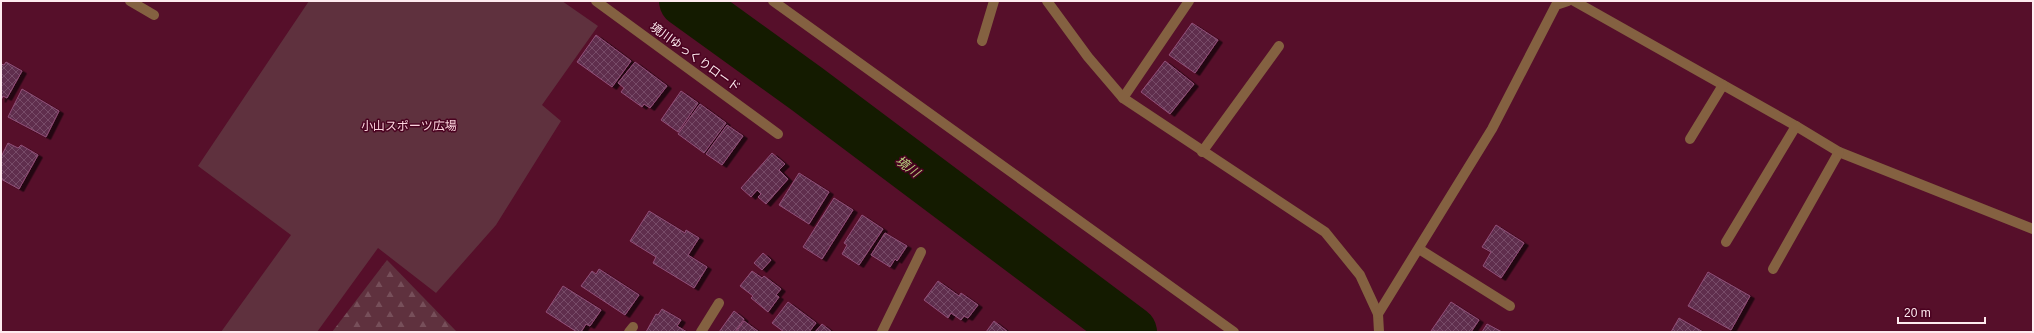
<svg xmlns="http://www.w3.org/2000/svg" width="2034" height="333" font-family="Helvetica,'Noto Sans JP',sans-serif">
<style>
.forest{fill:url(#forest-firs)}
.park{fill:#5f313e}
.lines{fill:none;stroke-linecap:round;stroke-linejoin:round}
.river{stroke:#141b00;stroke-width:52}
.building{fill:url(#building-cross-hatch);stroke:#924f79;filter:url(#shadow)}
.minor{stroke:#846141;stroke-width:10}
.labels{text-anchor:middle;stroke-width:3;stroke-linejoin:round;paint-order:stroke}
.street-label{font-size:12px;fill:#feebef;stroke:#4a0220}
.park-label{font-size:12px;fill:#fbd4dd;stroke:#4a0220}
.water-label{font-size:13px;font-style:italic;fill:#b6d17d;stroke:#4a0220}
</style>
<defs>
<pattern id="forest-firs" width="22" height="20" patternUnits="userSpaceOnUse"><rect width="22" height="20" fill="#5f313e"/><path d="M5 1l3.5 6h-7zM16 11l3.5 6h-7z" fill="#774f5a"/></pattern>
<pattern id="building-cross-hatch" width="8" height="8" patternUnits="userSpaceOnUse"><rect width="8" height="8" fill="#5f2d4d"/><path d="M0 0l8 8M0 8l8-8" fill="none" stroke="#774c67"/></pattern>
<filter id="shadow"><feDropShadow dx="4.5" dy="2.5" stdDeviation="0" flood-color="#0009"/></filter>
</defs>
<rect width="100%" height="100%" fill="#560f2a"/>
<polygon class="forest" points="387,260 457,332 332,332"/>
<polygon class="park" points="309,1 562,1 598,26 542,105 561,121 496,225 436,293 378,248 317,332 221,332 291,235 198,166"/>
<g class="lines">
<polyline class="river" points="685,1 807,89 1131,332"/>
</g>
<g class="building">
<polygon points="1192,23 1218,40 1195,73 1169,55"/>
<polygon points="596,35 631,61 612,87 577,62"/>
<polygon points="1165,61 1194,84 1170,114 1141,92"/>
<polygon points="6,62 22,71 7,98 3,96 1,100 1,64 4,65"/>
<polygon points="635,62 667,86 650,108 644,104 642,107 621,92 624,88 618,83"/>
<polygon points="22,89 59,111 46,137 8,117"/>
<polygon points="681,91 698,103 678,132 661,120"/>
<polygon points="700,104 726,123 704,153 678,134"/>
<polygon points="727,125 743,136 722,165 706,154"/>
<polygon points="8,143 18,148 21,145 38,155 19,189 1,179 1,157"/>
<polygon points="772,153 785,164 779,170 788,179 766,204 758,197 761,194 757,190 751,197 741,188"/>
<polygon points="799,173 829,192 809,224 779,205"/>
<polygon points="834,198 853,210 822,259 803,247"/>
<polygon points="649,211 685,233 686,230 699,238 688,255 707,267 694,288 653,263 656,257 630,241"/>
<polygon points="862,215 883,229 859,265 842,254 847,245 844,243"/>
<polygon points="1496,225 1524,243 1501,278 1483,266 1491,252 1482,247"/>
<polygon points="885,233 907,246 897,261 895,259 890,267 871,255"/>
<polygon points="763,253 771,260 762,270 754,263"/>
<polygon points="599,269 639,295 625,315 581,286 592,271 596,274"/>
<polygon points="752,271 762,278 764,276 781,289 776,295 779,297 768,312 751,298 753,296 740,286"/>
<polygon points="1708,272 1750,296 1731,330 1688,306"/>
<polygon points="938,281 959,296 961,293 978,305 968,318 964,316 961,320 951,313 948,318 924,300"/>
<polygon points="563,286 601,310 590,326 586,324 581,332 577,332 546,312"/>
<polygon points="788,302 816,323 809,332 784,332 772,323"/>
<polygon points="1451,302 1479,320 1471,332 1431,331"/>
<polygon points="662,309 681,320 677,326 687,332 646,332 656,314 658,315"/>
<polygon points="734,311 744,319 735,332 719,332"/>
<polygon points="1679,318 1703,332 1671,332"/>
<polygon points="744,321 759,332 736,332"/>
<polygon points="994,321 1008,332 986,332"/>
<polygon points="822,324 832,332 815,332"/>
<polygon points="1487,324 1502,332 1482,332"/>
</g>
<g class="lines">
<g class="minor">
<polyline points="130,1 154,15"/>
<polyline points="596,1 778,134"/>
<polyline points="773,1 1234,332"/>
<polyline points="1047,1 1088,57 1123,98 1325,232 1360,275 1378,314 1379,332"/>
<polyline points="1574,1 1796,126 1839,152 2033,229"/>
<polyline points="982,41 994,1"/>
<polyline points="1123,98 1189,1"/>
<polyline points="1690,139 1723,85"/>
<polyline points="1202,152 1279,46"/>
<polyline points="1726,242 1796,126"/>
<polyline points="1419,249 1510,306"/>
<polyline points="1773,269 1839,152"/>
<polyline points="1378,314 1492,129 1556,5 1568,1"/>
<polyline points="629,332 633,327"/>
<polyline points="701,332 719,303"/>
<polyline points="882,332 921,252"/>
</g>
</g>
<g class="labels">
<g class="street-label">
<text transform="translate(695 57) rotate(36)" y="4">境川ゆっくりロード</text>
</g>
<g class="park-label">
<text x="409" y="130">小山スポーツ広場</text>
</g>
<g class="water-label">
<text transform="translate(908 166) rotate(37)" y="5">境川</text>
</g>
</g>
<rect width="2034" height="333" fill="none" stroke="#feebef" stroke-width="4"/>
<path d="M1898 317v6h87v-6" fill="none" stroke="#feebef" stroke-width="2"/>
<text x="1904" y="317" font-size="12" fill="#feebef" stroke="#4a0220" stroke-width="3" paint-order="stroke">20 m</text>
</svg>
